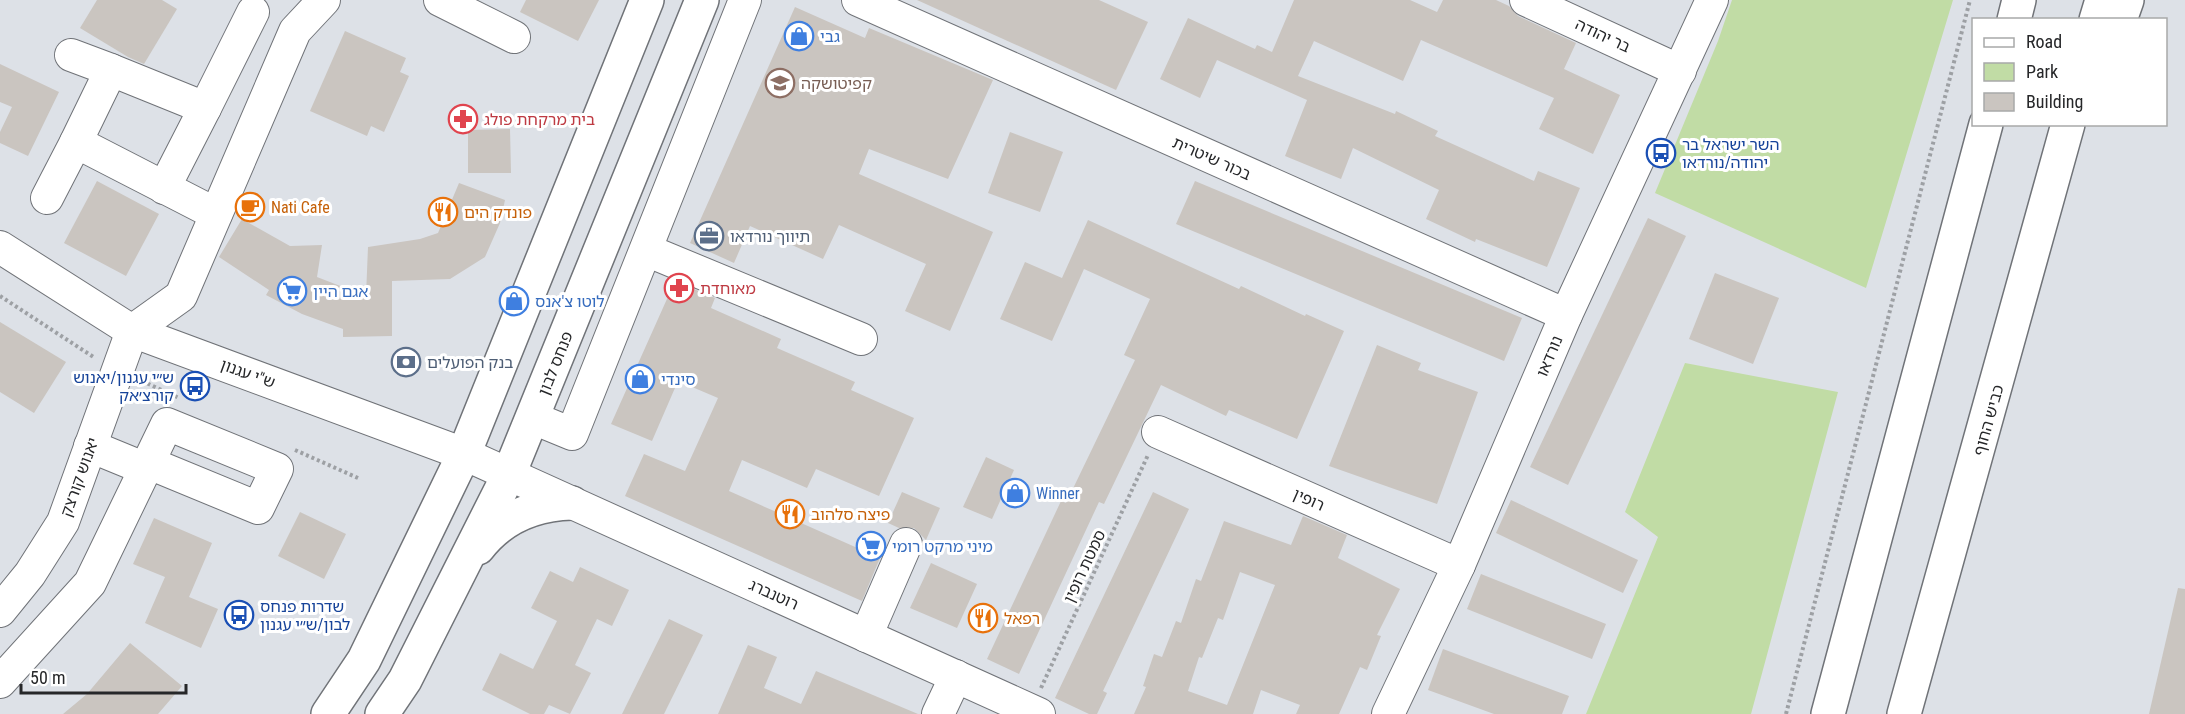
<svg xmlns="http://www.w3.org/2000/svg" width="2185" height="714" font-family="'Roboto Condensed','Noto Sans Hebrew',sans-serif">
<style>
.green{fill:#c1dca5}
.building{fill:#cac5c0;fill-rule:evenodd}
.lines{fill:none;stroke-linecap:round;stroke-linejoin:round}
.minor-casing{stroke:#707378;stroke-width:34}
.major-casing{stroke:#707378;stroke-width:36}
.highway-casing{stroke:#707378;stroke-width:36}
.path{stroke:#9da0a4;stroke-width:4;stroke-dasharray:3 3;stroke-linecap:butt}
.minor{stroke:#fff;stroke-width:32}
.major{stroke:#fff;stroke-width:33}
.highway{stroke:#fff;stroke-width:33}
.labels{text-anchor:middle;stroke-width:6;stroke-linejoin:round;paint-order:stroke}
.street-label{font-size:16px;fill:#262729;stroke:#fff}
.shop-label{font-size:16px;fill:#366cbe;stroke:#fff;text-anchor:start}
.education-label{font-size:16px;fill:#785e54;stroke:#fff;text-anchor:start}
.health-label{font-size:16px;fill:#be3a42;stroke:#fff;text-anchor:start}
.transit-label{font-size:16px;fill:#164399;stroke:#fff;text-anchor:start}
.food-label{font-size:16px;fill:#c56008;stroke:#fff;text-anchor:start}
.service-label{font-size:16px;fill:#4e5e75;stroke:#fff;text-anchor:start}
</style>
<rect width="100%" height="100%" fill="#dde1e7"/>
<g class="green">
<polygon points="1732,0 1953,0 1866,288 1655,193 1718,41"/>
<polygon points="1685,363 1838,392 1751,714 1586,714 1658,537 1625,512"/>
</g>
<g class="building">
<polygon points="97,0 162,0 177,9 144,64 128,57 80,28"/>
<polygon points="526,0 599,0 578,41 520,12"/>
<polygon points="917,0 1099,0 1148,22 1116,90"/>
<polygon points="1294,0 1410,0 1437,12 1443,0 1496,0 1509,6 1518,16 1576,43 1564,69 1620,95 1593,154 1539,129 1554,98 1421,40 1403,81 1314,41 1298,76 1395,114 1396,111 1438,131 1435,136 1534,181 1538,171 1580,188 1547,267 1476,239 1475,242 1426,219 1439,190 1353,148 1341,179 1285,156 1307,100 1217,60 1200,98 1160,79 1188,18 1255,49 1257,45 1272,52"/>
<polygon points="795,7 865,38 869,28 993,80 948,179 869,149 859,174 993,232 950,331 905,311 926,264 839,225 823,259 750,226 734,263 690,243"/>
<polygon points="345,31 406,58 400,72 409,76 384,132 371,126 367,136 310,111"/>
<polygon points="0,64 59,92 28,156 0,143 0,132 12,107 0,102"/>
<polygon points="510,129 511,173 468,173 468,130"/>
<polygon points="1010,132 1063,152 1040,212 988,193"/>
<polygon points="97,181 159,214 126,276 64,243"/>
<polygon points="1195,181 1522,318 1504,361 1176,224"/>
<polygon points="459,183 505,200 500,223 485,257 450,279 392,281 392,336 343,337 343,329 302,314 266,295 269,290 219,257 242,219 290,246 322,245 317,277 366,296 368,247 420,239 438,233"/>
<polygon points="1648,218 1686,236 1568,485 1530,467"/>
<polygon points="1088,220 1239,289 1241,286 1305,316 1306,314 1344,331 1297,439 1229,410 1226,416 1161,385 1104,504 1099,502 1019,674 987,659 1061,501 1066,503 1135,360 1124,355 1150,299 1084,269 1052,341 1000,319 1025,262 1062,278"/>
<polygon points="1715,273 1779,298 1753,364 1689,339"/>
<polygon points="675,281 715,298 711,308 781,339 777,348 855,382 851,390 914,418 879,496 816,469 807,488 742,460 729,491 880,558 862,601 625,496 644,454 685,471 718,398 678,381 652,441 611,424"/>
<polygon points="0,322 66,362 34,413 0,392"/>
<polygon points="1377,345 1421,363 1418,370 1478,392 1437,504 1329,466"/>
<polygon points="986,457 1014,470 992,519 963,507"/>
<polygon points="902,492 940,508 926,540 914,528 899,528 888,523"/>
<polygon points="1153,492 1189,509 1103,691 1107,693 1097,714 1089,714 1055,698"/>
<polygon points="1511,500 1638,560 1623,593 1496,533"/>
<polygon points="300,512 346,534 324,579 278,556"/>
<path d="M1303 516 1347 535 1338 558 1400 589 1377 635 1381 636 1367 670 1360 667 1339 714H1296L1300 705 1261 690 1253 714H1134L1146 687 1143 686 1154 654 1162 657 1176 621 1181 623 1196 579 1201 581 1224 521 1291 545ZM1240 572 1275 585 1227 705 1188 691 1199 657 1202 658 1218 618 1223 620Z"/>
<polygon points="154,518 212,543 189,597 218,609 201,648 145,623 165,577 133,564"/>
<polygon points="931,563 977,584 957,628 910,608"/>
<polygon points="580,567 629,590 612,626 597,619 575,665 591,673 570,714 549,705 544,714 530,714 482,690 500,653 533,669 557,621 531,608 550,571 573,582"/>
<polygon points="1481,574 1606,624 1592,659 1467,609"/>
<polygon points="2178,588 2185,589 2185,714 2149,714"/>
<polygon points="669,619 703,635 664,714 622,714"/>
<polygon points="130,643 182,686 158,714 63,714 87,694"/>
<polygon points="748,645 777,657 764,688 801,704 816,671 918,714 718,714"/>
<polygon points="1443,649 1569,696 1562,714 1494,714 1428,690"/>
</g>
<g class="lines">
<g class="minor-casing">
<g id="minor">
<polyline points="440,0 514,37"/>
<polyline points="858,0 1566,315"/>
<polyline points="1526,0 1680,71"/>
<polyline points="71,55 111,70 76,142 216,214"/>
<polyline points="111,70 205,108 164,188"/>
<polyline points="205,108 253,12"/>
<polyline points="47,198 76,142"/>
<polyline points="0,247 132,331 464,454 1039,714"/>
<polyline points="646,250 861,339"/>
<polyline points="533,418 572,434 745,0"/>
<polyline points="1158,432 1459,565"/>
<polyline points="90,446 146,469"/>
<polyline points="0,611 30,574 63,522 132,331 181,296 295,31 324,0"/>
<polyline points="866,636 906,544"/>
<polyline points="0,682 90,583 167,424 277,469 258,508 149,463"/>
<polyline points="938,714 956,676"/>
<polyline points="1388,714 1459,565 1566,315 1712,0"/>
</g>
</g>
<g class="major-casing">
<g id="major">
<path d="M478 548C501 518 535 504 572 503"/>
<polyline points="328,714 364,660 464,454 647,0"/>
<polyline points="382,714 405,680 509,474 702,0"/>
</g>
</g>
<g class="highway-casing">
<g id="highway">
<polyline points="2014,20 2019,0"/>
<polyline points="2096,20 2102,0"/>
<polyline points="2120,20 2127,0"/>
<polyline points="1828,714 1986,124"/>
<polyline points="1904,714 2068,124"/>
</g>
</g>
<g class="path">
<polyline points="0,296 95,358"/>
<polyline points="142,381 179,398"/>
<polyline points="295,450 358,478"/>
<polyline points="1041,688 1148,455"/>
<polyline points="1786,714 1970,0"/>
</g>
<use href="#minor" class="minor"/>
<use href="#major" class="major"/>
<use href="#highway" class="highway"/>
</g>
<defs>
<g id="shop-ring" transform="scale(1.5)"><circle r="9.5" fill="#fff" stroke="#3f7fe0" stroke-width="1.5"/><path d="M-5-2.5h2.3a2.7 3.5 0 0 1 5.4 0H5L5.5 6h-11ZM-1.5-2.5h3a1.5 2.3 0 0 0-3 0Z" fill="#3f7fe0"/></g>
<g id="school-ring" transform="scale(1.5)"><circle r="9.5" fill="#fff" stroke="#8d6e63" stroke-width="1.5"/><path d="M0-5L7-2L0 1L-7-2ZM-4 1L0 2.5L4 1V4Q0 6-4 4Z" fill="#8d6e63"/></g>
<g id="pharmacy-ring" transform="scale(1.5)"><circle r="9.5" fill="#fff" stroke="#e0444e" stroke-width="1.5"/><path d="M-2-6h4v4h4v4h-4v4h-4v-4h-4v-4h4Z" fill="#e0444e"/></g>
<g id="bus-ring" transform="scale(1.5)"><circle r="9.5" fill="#fff" stroke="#1a4fb4" stroke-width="1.5"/><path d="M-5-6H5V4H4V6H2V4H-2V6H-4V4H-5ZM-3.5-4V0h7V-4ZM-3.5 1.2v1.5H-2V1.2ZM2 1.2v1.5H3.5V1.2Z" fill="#1a4fb4"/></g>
<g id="cafe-ring" transform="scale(1.5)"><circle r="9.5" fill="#fff" stroke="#e8710a" stroke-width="1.5"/><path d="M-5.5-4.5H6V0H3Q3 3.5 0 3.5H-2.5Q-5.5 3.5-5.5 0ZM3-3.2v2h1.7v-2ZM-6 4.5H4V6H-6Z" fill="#e8710a"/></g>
<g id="restaurant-ring" transform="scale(1.5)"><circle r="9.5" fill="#fff" stroke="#e8710a" stroke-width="1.5"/><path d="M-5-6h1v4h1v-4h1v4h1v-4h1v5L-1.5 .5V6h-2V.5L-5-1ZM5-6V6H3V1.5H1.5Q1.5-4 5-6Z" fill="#e8710a"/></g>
<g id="office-ring" transform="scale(1.5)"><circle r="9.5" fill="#fff" stroke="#5c6f8a" stroke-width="1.5"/><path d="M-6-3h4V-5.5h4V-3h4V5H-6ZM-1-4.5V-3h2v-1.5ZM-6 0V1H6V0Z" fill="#5c6f8a"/></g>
<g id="supermarket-ring" transform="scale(1.5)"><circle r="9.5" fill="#fff" stroke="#3f7fe0" stroke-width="1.5"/><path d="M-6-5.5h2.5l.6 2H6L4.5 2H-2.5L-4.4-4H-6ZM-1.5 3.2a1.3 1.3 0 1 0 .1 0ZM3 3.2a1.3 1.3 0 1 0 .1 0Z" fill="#3f7fe0"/></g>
<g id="bank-ring" transform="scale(1.5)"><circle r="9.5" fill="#fff" stroke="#5c6f8a" stroke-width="1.5"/><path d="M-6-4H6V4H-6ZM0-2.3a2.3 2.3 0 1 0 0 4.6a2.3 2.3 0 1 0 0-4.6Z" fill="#5c6f8a"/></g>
</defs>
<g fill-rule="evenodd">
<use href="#shop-ring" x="799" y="36"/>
<use href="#school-ring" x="780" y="83"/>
<use href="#pharmacy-ring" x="463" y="119"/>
<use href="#bus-ring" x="1661" y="153"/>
<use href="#cafe-ring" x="250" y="207"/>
<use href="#restaurant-ring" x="443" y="212"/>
<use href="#office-ring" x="709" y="236"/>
<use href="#pharmacy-ring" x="679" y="288"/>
<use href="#supermarket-ring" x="292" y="291"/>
<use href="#shop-ring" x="514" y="301"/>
<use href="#bank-ring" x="406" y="362"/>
<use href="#shop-ring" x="640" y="379"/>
<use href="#bus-ring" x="195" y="386"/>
<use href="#shop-ring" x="1015" y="493"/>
<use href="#restaurant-ring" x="790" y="514"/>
<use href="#supermarket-ring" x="871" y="546"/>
<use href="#bus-ring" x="239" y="615"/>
<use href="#restaurant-ring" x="983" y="618"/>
</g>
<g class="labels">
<g class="street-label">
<text transform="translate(1603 35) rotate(25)" y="6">בר יהודה</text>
<text transform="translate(1212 158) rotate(24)" y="6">בכור שיטרית</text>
<text transform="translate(1549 356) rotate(-67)" y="6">נורדאו</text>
<text transform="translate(555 363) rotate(-68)" y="6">פנחס לבון</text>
<text transform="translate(248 373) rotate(20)" y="6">ש"י עגנון</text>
<text transform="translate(1988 420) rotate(-74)" y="6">כביש החוף</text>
<text transform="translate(79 477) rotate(-70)" y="6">יאנוש קורצק</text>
<text transform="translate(1309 499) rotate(24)" y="6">רופין</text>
<text transform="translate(1084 566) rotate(-65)" y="6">סמטת רופין</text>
<text transform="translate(774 594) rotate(24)" y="6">רוטנברג</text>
</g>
<g class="shop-label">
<text x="820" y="42">גבי</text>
<text x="313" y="297">אגם היין</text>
<text x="535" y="307">לוטו צ'אנס</text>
<text x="661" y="385">סינדי</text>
<text x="1036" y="499">Winner</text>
<text x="892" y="552">מיני מרקט רומי</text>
</g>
<g class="education-label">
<text x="801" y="89">קפיטושקה</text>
</g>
<g class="health-label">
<text x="484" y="125">בית מרקחת פולג</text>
<text x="700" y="294">מאוחדת</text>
</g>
<g class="transit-label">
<text x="1682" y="150">השר ישראל בר<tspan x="1682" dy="18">יהודה/נורדאו</tspan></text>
<text x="174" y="383" text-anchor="end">ש״י עגנון/יאנוש<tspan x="174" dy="18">קורצ׳אק</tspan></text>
<text x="260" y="612">שדרות פנחס<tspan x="260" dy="18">לבון/ש״י עגנון</tspan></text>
</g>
<g class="food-label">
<text x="271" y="213">Nati Cafe</text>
<text x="464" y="218">פונדק הים</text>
<text x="811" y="520">פיצה סלהוב</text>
<text x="1004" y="624">רפאל</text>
</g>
<g class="service-label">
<text x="730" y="242">תיווך נורדאו</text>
<text x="427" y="368">בנק הפועלים</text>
</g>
</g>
<rect x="1972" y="18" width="195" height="108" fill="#ffffff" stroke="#a8a9a9" stroke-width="1.5"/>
<rect x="1984" y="38" width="30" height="9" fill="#ffffff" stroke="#a8a9a9" stroke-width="1.5"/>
<text x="2026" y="48" font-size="18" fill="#262729">Road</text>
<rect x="1984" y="63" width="30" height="18" fill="#c1dca5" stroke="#a8a9a9" stroke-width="1.5"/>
<text x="2026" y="78" font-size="18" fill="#262729">Park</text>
<rect x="1984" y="93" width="30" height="18" fill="#cac5c0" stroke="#a8a9a9" stroke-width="1.5"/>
<text x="2026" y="108" font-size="18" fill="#262729">Building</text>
<path d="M21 684v9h165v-9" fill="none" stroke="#262729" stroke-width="3"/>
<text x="30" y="684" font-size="18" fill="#262729" stroke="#ffffff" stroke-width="4.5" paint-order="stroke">50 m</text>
</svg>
